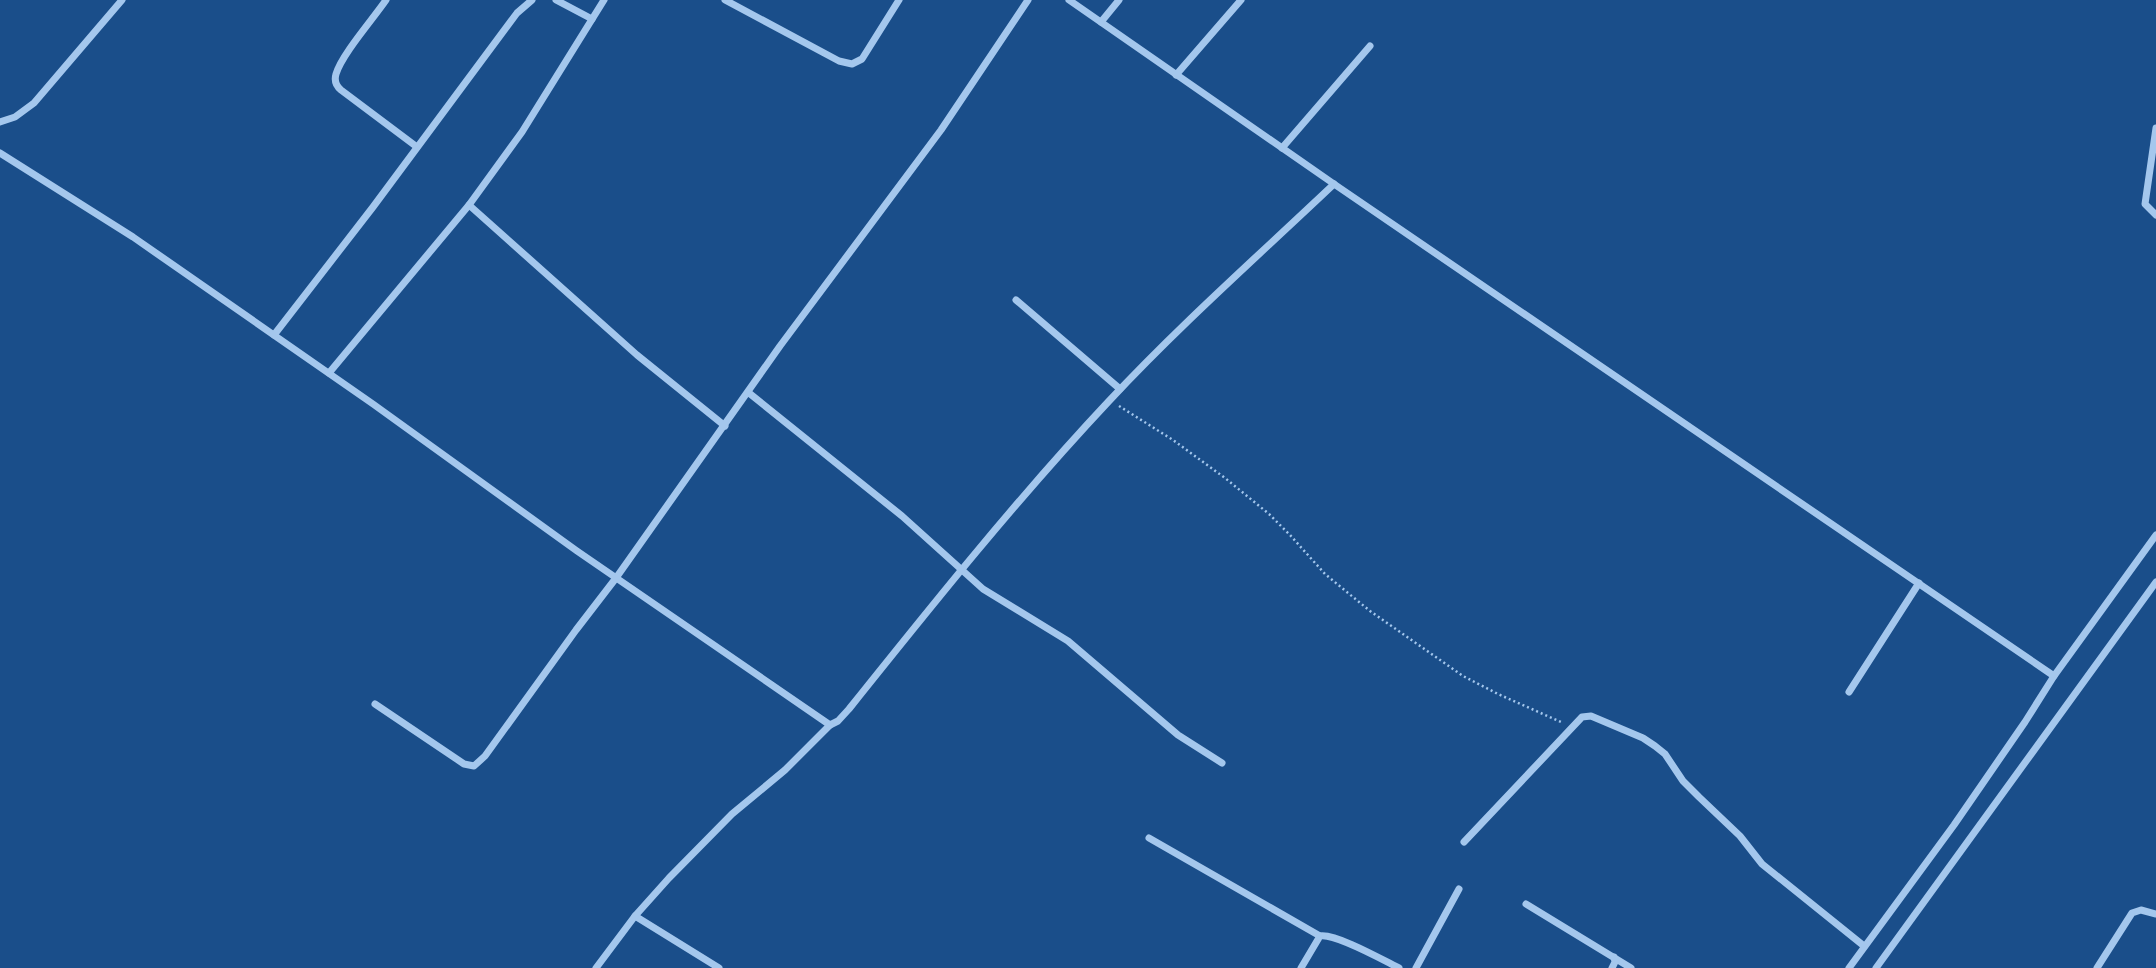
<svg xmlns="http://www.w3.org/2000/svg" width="2156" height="968" font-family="'IBM Plex Sans',sans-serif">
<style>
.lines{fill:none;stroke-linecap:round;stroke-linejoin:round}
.path{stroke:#a4c7ed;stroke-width:2.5;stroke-dasharray:2 3;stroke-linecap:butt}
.minor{stroke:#a4c7ed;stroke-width:7}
</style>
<rect width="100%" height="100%" fill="#1a4e8a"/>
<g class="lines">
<polyline class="path" points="1119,406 1173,440 1225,478 1269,514 1290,535 1325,574 1370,611 1463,676 1498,694 1561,722"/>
<g class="minor">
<path d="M386 0C373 19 342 54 336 74 334 81 336 86 341 90L417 147"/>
<polyline points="556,0 592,19"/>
<polyline points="725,0 839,61 852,64 862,59 899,0"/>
<polyline points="1069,0 1334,184 2054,676"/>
<polyline points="1101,22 1119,0"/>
<polyline points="1176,75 1241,0"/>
<polyline points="0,122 15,117 34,103 122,0"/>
<polyline points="2156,128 2145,204 2156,215"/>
<polyline points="1282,148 1370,46"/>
<path d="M0 153 133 237 373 404 577 551 830 725 838 721 849 709C933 604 1017 499 1109 401 1180 325 1258 256 1334 184"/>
<polyline points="469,205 637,355 725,426"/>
<polyline points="1016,300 1120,389"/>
<polyline points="274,335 373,207 517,13 532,0"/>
<polyline points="329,373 469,205 522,132 604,0"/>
<polyline points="749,393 902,516 983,589 1068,641 1178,735 1222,763"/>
<polyline points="1849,692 1919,583"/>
<polyline points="375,704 464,764 474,766 485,756 576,630 616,578 780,346 941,130 1028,0"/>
<polyline points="1149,838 1320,936"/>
<polyline points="1464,842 1582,717 1591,716 1643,738 1655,746 1665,754 1683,781 1699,797 1740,836 1762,864 1864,946"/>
<polyline points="1526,904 1631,968"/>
<polyline points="635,916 719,968"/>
<polyline points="596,968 635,916 669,878 732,814 785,770 830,725"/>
<path d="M1301 968 1320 936C1335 933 1383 960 1399 968"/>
<polyline points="1416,968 1459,889"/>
<polyline points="1612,968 1615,962 1614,957"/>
<polyline points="1849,968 1954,825 2025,722 2054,676 2156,535"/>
<polyline points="1876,968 2156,582"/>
<polyline points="2097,968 2132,913 2141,910 2156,914"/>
</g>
</g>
</svg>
